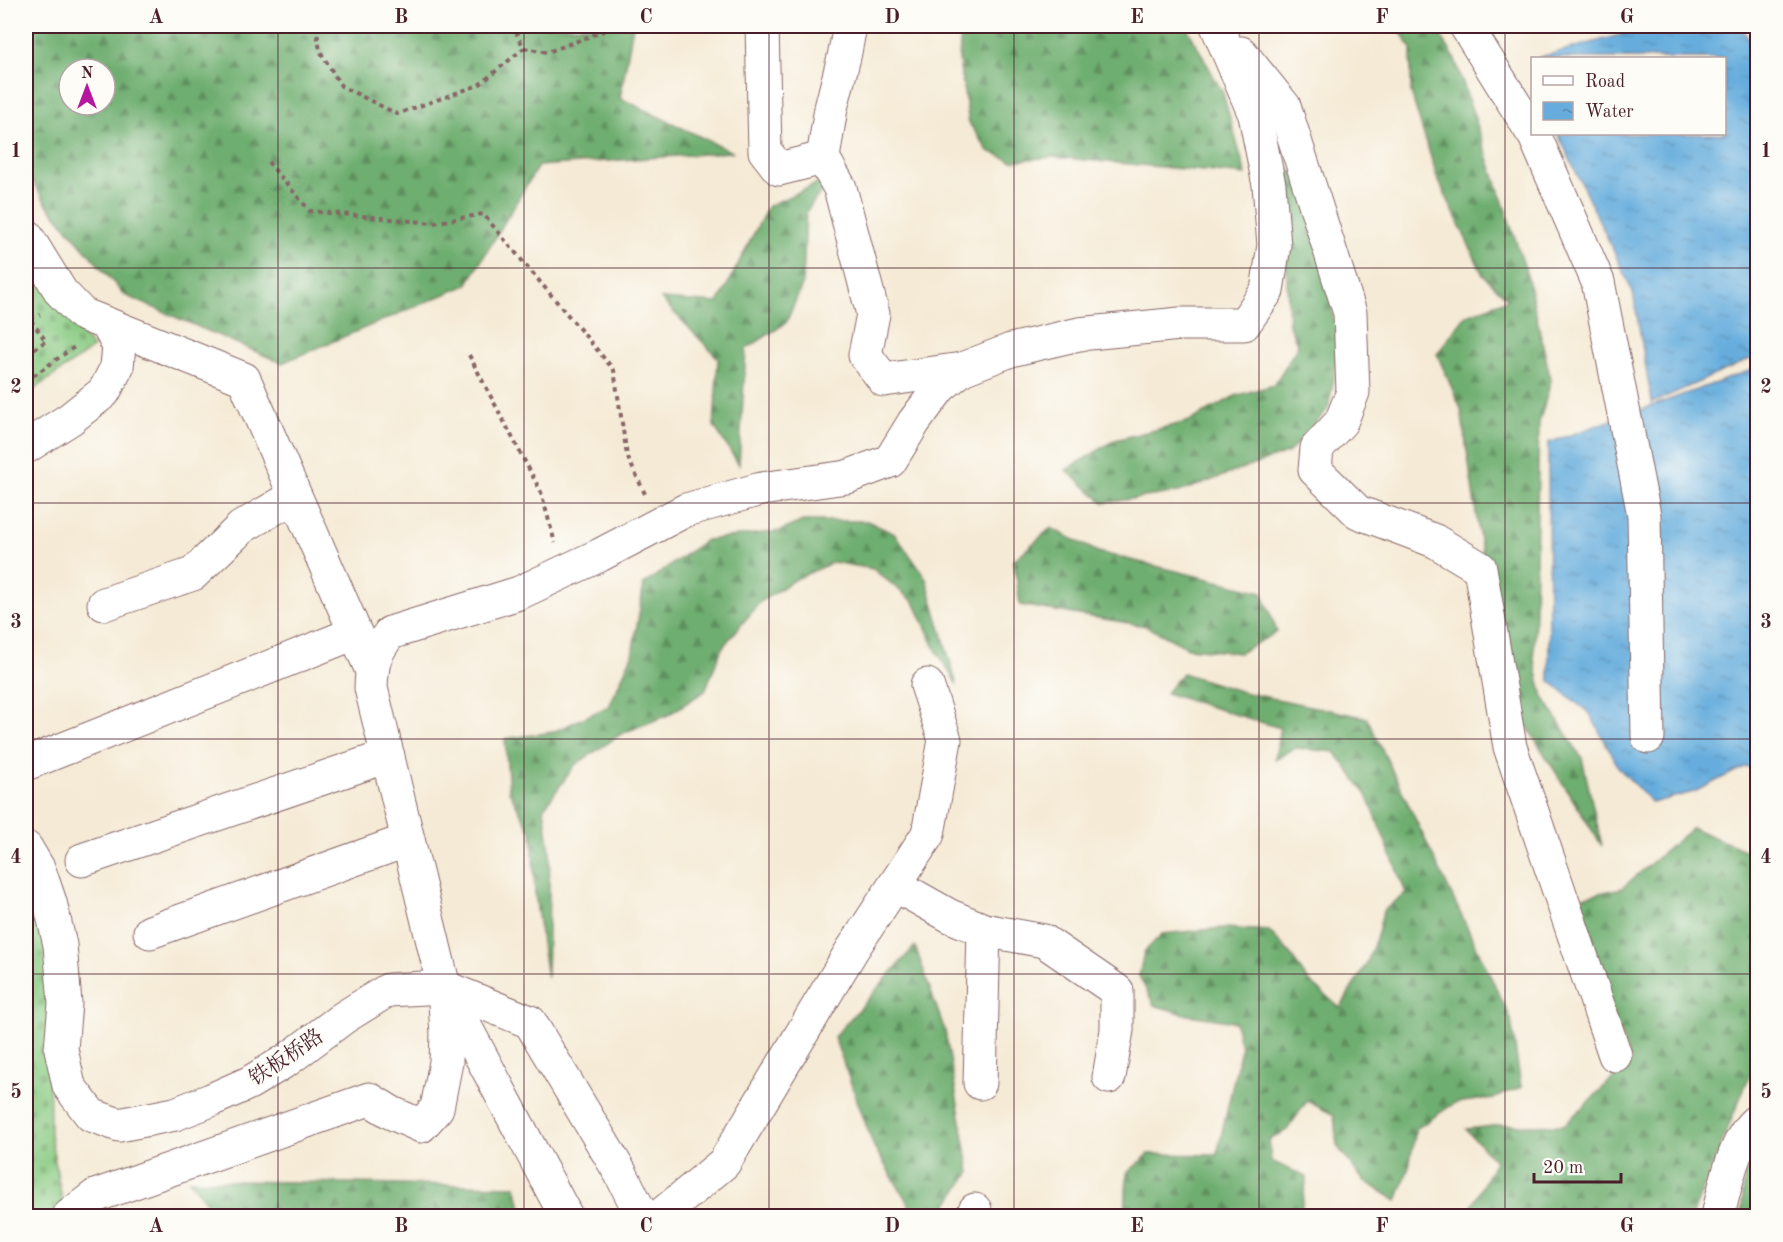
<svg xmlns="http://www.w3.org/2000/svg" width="1783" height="1242" font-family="'Old Standard TT','Noto Serif SC',serif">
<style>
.forest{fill:url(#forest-firs);stroke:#5c664e;stroke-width:1.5;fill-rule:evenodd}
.cemetery{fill:url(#cemetery-stones);stroke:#6a7456;stroke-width:1.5}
.water{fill:url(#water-ripples);stroke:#586684;stroke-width:1.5}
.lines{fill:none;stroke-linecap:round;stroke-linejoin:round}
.minor-casing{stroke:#866666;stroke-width:35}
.path{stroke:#866666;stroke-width:4;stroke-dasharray:4.5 4.5;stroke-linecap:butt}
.minor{stroke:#fff;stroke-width:33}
.grid{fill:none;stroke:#4a1f2b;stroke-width:1.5;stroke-opacity:0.55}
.labels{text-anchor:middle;stroke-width:6;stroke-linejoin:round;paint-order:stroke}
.street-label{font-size:21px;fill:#4a1f2b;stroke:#fdfcf7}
.neatline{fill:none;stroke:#4a1f2b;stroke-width:2}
.grid-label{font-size:20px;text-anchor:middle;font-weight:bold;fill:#4a1f2b}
</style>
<defs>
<pattern id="forest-firs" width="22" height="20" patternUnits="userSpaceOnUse" patternTransform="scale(1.5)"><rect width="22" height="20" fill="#6eae70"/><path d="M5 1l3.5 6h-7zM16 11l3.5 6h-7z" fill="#5c8d5c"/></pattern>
<pattern id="cemetery-stones" width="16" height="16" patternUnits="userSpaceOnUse" patternTransform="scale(1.5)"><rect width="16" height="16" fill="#89ca82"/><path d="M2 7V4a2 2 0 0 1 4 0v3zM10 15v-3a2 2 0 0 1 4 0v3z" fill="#78ad70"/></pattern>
<pattern id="water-ripples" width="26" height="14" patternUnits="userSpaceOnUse" patternTransform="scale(1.5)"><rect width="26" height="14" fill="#66addd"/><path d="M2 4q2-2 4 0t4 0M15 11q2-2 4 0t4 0" fill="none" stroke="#568cb3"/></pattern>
</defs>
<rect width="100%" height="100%" fill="#fdfcf7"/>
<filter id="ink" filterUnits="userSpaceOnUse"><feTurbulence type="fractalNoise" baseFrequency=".0167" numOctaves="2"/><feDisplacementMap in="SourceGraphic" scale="12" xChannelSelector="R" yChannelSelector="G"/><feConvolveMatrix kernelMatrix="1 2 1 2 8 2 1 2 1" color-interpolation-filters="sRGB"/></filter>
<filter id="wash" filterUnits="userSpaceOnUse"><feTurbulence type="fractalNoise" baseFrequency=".008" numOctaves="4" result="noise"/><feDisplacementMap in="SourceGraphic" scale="24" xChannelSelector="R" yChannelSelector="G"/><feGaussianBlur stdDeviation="1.35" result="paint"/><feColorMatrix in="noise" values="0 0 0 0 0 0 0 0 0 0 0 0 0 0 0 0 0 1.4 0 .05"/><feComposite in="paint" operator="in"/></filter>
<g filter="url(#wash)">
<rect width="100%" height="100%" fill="#f5ead5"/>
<g class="forest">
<path d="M26 26H633L620 98 732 152 538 166 467 285 282 363 124 295 48 206 26 171ZM69 69H105V105H69Z"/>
<polygon points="961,26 1186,26 1223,93 1246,175 1053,157 1012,161 988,151 969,123 959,61"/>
<polygon points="1397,26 1435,26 1455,59 1527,274 1551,381 1539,423 1534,660 1543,697 1582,758 1602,846 1518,712 1480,541 1461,409 1437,354 1465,316 1508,299 1483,275 1437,177 1411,93 1411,48"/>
<polygon points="1282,165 1306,182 1327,278 1339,351 1328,409 1289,452 1179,492 1104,503 1066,470 1115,440 1190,421 1235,396 1274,385 1298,346 1289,325"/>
<polygon points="832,177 806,212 803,283 786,323 746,349 739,465 714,426 718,358 661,299 718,303 768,206"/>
<polygon points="803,521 867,521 895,534 926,578 957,685 936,650 914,602 873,569 833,562 794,580 760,602 722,648 705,691 668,715 623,733 575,765 544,808 550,851 547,979 535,894 532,834 509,791 505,739 553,732 609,706 632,655 644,584 706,540 780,531"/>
<polygon points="1051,528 1098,552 1262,592 1277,632 1240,653 1188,648 1146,626 1020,605 1014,560"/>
<polygon points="1182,673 1243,692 1367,718 1511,1019 1521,1087 1494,1098 1455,1103 1416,1129 1409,1167 1397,1201 1363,1180 1337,1146 1334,1115 1307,1101 1287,1130 1269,1140 1271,1161 1307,1177 1300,1216 1277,1216 1272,1207 1256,1216 1125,1216 1127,1173 1149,1154 1217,1155 1241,1048 1235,1022 1188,1015 1154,1005 1139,976 1144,952 1162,934 1224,928 1269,931 1289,952 1306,978 1340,1008 1367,963 1378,933 1383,911 1406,893 1367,795 1335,752 1296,748 1275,759 1280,728 1166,693"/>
<polygon points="1692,828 1757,855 1757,1066 1750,1074 1692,1216 1567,1216 1470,1210 1495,1161 1466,1129 1501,1125 1564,1125 1631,1061 1568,900 1622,888"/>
<polygon points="915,946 945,1031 970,1172 939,1216 916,1216 874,1147 834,1037"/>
<polygon points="1745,1170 1757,1179 1757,1216 1741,1216"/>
<polygon points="189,1180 516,1186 523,1216 217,1216"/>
</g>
<g class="cemetery">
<polygon points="26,262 93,348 26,395"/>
<polygon points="26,888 48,935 50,1134 65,1216 26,1216"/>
</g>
<g class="water">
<polygon points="1652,26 1739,26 1758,50 1757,356 1652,403 1633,292 1558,134 1724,134 1724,58 1537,58"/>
<polygon points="1757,368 1757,771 1746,766 1694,792 1652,803 1619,768 1590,714 1549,680 1548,443"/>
</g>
</g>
<g filter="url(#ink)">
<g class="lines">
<g class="minor-casing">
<g id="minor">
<polyline points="762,26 765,151 779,169 823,158"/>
<polyline points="850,26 844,57 831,108 823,158 840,188 873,314 865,355 884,380 962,369"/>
<polyline points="1466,26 1532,132"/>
<polyline points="1241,53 1284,106 1350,313 1353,392 1341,422 1317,448 1315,470 1358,512 1435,541 1480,568 1510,747 1615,1055"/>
<polyline points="1534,134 1598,282 1644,515 1648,737"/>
<polyline points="26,235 61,292 82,314 107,324 119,346 117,367 104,392 70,419 26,447"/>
<polyline points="107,324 244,379 372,671"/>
<polyline points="104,604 193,574 242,527 295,496"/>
<polyline points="31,762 355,633"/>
<polyline points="26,848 39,870 50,902 60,945 65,1003 61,1049 69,1086 91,1115 119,1125 175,1114 211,1100 249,1083 287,1060 343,1018 388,990 444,987 530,1022 621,1174 642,1216"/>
<polyline points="82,860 388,756"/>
<polyline points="895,885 950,916 984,930 1044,941 1117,991 1117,1030 1109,1077"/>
<polyline points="150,932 408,840"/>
<polyline points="450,998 566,1216"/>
<polyline points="980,1083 984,930"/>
<path d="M69 1216 95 1196 369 1099 392 1113 421 1126 437 1108 446 1062 447 1034 444 987 371 688C372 662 374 654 390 633L519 593 600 555 686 510 761 489 847 477 890 461 914 422 940 387 962 369 1011 350 1079 334 1180 324H1244L1267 291 1274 245 1269 185 1255 115 1217 26"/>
<polyline points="660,1216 724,1163 852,950 928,834 945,740 927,685"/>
<polyline points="973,1216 975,1210"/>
<path d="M1718 1216C1724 1190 1735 1135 1758 1120"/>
</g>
</g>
<g class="path">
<polyline points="316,26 320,51 341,86 397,114 479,85 524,48 513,26"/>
<polyline points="524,48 548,52 617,26"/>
<polyline points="268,162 310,211 433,223 483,214 614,370 627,456 646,496"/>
<polyline points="26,312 29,318"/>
<polyline points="26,354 46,341 29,318 40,315"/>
<polyline points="469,355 541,492 555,543"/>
<polyline points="26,363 33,376"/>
<polyline points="26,381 77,345"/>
</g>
<use href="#minor" class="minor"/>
</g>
</g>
<path class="grid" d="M278 26V1216M524 26V1216M769 26V1216M1014 26V1216M1259 26V1216M1505 26V1216M26 268H1758M26 503H1758M26 739H1758M26 974H1758"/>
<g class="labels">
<g class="street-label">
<text transform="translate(286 1057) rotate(-34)" y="7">铁板桥路</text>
</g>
</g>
<rect width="1783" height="1242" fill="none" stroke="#fdfcf7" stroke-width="66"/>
<rect x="1531" y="57" width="195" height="78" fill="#fdfcf7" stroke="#b5a4a5" stroke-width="1.5"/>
<rect x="1543" y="76" width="30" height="9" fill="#ffffff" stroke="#b5a4a5" stroke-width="1.5"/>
<text x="1585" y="87" font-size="18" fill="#4a1f2b">Road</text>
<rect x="1543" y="102" width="30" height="18" fill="url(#water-ripples)" stroke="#b5a4a5" stroke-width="1.5"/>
<text x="1585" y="117" font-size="18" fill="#4a1f2b">Water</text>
<g transform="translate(87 87)"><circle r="28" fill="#fdfcf7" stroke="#b5a4a5" stroke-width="1.5"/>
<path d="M0-4.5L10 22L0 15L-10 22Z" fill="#b5179e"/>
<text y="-9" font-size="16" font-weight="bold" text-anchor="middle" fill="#4a1f2b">N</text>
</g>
<path d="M1534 1173v9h87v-9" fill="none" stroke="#4a1f2b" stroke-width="3"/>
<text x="1543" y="1173" font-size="18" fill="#4a1f2b" stroke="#fdfcf7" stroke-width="4.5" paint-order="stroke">20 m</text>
<rect x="33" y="33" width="1717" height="1176" class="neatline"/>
<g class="grid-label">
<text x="156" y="23">A</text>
<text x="401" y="23">B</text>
<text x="646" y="23">C</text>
<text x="892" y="23">D</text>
<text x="1137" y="23">E</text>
<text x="1382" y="23">F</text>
<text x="1627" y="23">G</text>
<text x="16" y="157">1</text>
<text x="1766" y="157">1</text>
<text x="16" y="393">2</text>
<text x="1766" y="393">2</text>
<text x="16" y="628">3</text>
<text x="1766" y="628">3</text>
<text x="16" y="863">4</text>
<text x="1766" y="863">4</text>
<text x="16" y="1098">5</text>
<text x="1766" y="1098">5</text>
<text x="156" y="1232">A</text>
<text x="401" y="1232">B</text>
<text x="646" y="1232">C</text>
<text x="892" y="1232">D</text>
<text x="1137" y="1232">E</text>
<text x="1382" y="1232">F</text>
<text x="1627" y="1232">G</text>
</g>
</svg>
